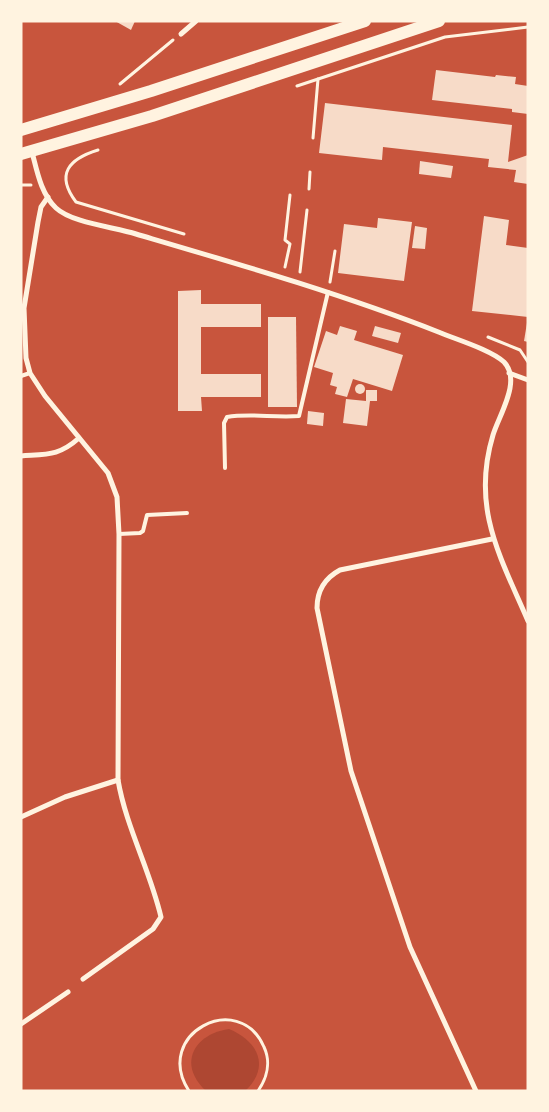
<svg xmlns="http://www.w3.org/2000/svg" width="549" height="1112" font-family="Jost,sans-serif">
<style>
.green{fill:#ae4732}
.building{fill:#f7dbc8}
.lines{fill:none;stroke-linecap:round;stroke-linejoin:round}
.path{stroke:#fff3e0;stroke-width:3}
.service{stroke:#fff3e0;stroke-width:4}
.minor{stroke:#fff3e0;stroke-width:5}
.primary{stroke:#fff3e0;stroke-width:12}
</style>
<rect width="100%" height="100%" fill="#c8553d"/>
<path class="green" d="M229 1029C258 1041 271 1067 245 1091H206C177 1064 194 1034 229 1029Z"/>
<g class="building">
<polygon points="115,21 135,21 131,30"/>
<polygon points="436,70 495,77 496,75 516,77 515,84 528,86 528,114 512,112 512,109 432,100"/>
<polygon points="325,103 512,125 508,162 528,155 528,184 514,182 516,170 488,167 489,159 383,147 382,160 319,153"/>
<polygon points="420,161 453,166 451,178 419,174"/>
<polygon points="484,216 509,220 506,245 528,248 528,317 472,311"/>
<polygon points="378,218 412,222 404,281 338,273 344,224 377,228"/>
<polygon points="415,226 427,228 425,249 412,248"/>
<polygon points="201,290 201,304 261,304 261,327 201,327 201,374 261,374 261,397 201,397 202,411 178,411 178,291"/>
<polygon points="268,317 296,317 297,407 268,407"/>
<polygon points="527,323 528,323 528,342 524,341"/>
<polygon points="340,326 357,331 354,340 403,355 392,391 353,379 347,397 335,394 337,387 330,385 333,373 314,367 326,331 337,335"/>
<polygon points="375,326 401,333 398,343 372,336"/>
<circle cx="360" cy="389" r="5"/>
<polygon points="366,390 377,390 377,401 370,401 367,426 343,423 346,399 366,401"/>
<polygon points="308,411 324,413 323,426 307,424"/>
</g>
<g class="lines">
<g class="path">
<polyline points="120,84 173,40"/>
<polyline points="297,86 445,37 528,27"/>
<polyline points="313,138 318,79"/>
<path d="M98 150C69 159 55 174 76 202L184 234"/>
<polyline points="21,185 31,185"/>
<polyline points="309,189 310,172"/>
<polyline points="285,267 290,244 285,240 290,195"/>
<polyline points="300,272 307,210"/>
<polyline points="330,282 335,251"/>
<polyline points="488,337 520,350 528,362"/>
<path d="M189 1091C152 1034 239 989 264 1047 271 1062 267 1078 258 1091"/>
</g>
<g class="service">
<polyline points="21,376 30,373"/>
<path d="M225 468 224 423 227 417C251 413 274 418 299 416L328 292"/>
<polyline points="119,534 140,533 143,531 147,515 187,513"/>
</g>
<g class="minor">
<polyline points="181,34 196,21"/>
<path d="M32 152C37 171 41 194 56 208 72 223 114 227 136 234 238 264 342 294 441 333 458 340 491 350 504 362 522 381 499 415 493 435 471 508 500 556 528 621"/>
<path d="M48 197 41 207 38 222 24 308 26 358 30 373 45 396 108 473 117 497 119 534 118 780C126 827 150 870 161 917L153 929 83 979"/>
<polyline points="509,373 528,380"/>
<path d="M21 456C47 454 59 456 79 438"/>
<polyline points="21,817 65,797 118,780"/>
<polyline points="21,1024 68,992"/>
<path d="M476 1091 410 947 351 771 317 608C317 590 325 578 340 570L492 539"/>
</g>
<g class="primary">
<polyline points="21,130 151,91 365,21"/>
<polyline points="21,154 152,116 439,21"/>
</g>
</g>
<rect width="549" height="1112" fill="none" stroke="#fff3e0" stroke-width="45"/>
</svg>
